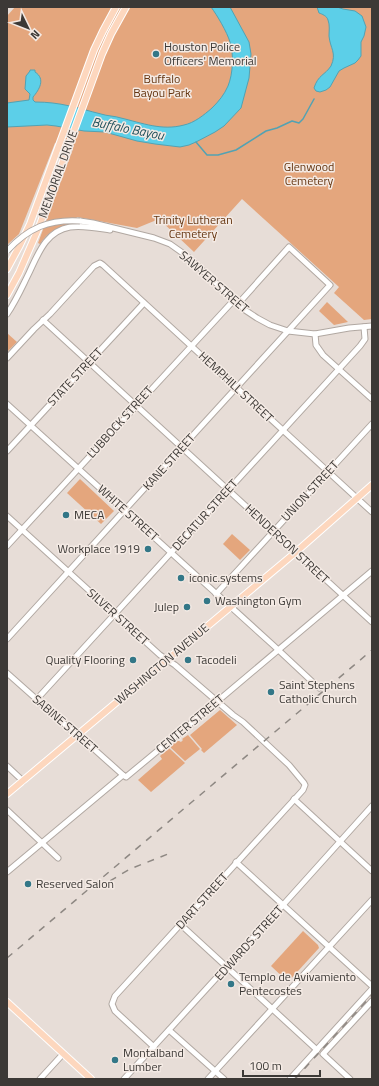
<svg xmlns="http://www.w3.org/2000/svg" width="379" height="1086" font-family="'Titillium Web',sans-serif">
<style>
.green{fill:#e4a67d}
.water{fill:#5ccfe8;stroke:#52a2b3}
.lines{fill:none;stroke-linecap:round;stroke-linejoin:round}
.stream{stroke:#52a2b3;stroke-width:1.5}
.minor-casing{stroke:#b1a8a2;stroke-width:7}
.major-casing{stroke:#fff;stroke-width:8}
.minor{stroke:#fff;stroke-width:5}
.major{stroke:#fdd7be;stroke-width:6}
.rail{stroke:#8e8883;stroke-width:1.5;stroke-dasharray:7 7;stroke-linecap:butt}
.minor-bridge-casing{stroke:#b1a8a2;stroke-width:7;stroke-linecap:butt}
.minor-bridge{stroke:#fff;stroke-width:5}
.poi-dot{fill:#337787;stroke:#f4eae4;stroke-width:1.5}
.labels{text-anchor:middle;stroke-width:3;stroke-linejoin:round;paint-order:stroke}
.poi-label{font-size:12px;fill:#3c3936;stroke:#f4eae4;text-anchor:start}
.park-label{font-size:12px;fill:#653510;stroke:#f4eae4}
.street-label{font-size:12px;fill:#3c3936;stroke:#f4eae4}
.water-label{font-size:13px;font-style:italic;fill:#20515c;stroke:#f4eae4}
</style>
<rect width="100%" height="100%" fill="#e7ddd7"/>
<g class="green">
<path d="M15 7H372V319L364 320 334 293 339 287 242 199 194 252 159 219 137 228 77 217 73 224C59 226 48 231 40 244L38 243 73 149 55 143 19 234 7 245V16Z"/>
<polygon points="327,302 348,322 334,325 319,311"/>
<polygon points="7,333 17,342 7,352"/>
<polygon points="80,479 114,511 101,524 67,493"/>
<polygon points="232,534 250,550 240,560 223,544"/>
<polygon points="220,710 237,725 204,753 201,750 202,749 190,735"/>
<polygon points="188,735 200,749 185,761 170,747 176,741 179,741 181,742 183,740 182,739"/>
<polygon points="169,748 185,763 151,792 138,780 162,759 160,756"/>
<polygon points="303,931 318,945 319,948 288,982 271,966"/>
</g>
<g class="water">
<path d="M211 7H230L249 42 251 54 249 78 241 108 224 126 215 132 196 142 189 145 180 147 155 144 137 141 105 132 84 131 56 126 47 125 7 127V103L29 100 30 94 25 89 26 76 30 71V70H35V72C46 79 39 90 33 97V100L35 102C61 102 77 108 101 114 107 116 115 116 121 118 142 123 162 131 184 125 194 123 204 115 212 108 219 101 224 95 228 86 233 74 234 54 230 42 227 32 217 15 211 7Z"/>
<path d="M317 7H337L343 9 355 11 362 16 366 27 364 36 361 42V56L358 60 355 63 344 68 339 71 330 87 326 90 320 92 316 91 314 88C318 75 325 75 331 66 337 53 330 48 329 36 329 31 330 25 328 20 327 16 322 14 319 13Z"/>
</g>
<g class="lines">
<polyline class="stream" points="196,142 207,155 218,155 236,150 266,131 277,128 292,121 299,123 303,119 314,99"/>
<g class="minor-casing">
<g id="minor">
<polyline points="80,221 93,223 154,238 170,244 187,256 245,310 257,318 270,325 288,331 315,334 349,328 372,326"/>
<path d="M7 314C16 301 22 287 29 273 38 254 46 231 70 227 83 225 97 228 110 230"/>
<polyline points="43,320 372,622"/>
<polyline points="315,334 316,345 323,355 372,399"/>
<polyline points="7,358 34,329 50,314 94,266 100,263 103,265 372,512"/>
<polyline points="7,404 273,645 319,688"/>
<polyline points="7,451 144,303"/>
<polyline points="7,516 160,655 175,665 233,715 243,722 289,765 304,783 305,785 303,790 115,996 112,1004 115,1011 154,1047"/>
<polyline points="7,546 234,300"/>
<polyline points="216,594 372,424"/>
<polyline points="7,639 330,285 289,247 238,304"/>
<polyline points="7,673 70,729 85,741 123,775"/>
<polyline points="37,699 360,346 365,339 364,327"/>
<polyline points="7,766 23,781"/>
<polyline points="294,799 372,871"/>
<polyline points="7,810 58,858"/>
<polyline points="236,862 372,986"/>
<polyline points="7,872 123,775 126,777 213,705 372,571"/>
<polyline points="180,924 317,1050"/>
<polyline points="169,1030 224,1079"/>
<polyline points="40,1079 63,1054"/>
<polyline points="124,1079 283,905 372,806"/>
<polyline points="208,1079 372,900"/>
<polyline points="290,1079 372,989"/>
<polyline points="350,1079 323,1054 372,1001"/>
</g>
</g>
<g class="major-casing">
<g id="major">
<polyline points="7,269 20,245 30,224 94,50 103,31 116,7"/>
<polyline points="7,295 19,273 39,227 102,54 111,34 126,7"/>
<polyline points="7,794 296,552 372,485"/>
<polyline points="7,1002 91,1079"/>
</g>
</g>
<use href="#minor" class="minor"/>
<use href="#major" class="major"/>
<g class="rail">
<polyline points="98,888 130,869 173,852"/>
<polyline points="7,958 372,650"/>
<polyline points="295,1079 372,995"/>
</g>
<g class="minor-bridge-casing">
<path id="minor-bridge" d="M7 251C28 228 49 219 80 221"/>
</g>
<use href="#minor-bridge" class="minor-bridge"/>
</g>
<g class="poi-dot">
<circle cx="156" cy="54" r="4"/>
<circle cx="66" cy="515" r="4"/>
<circle cx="148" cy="549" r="4"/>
<circle cx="181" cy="578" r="4"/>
<circle cx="207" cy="601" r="4"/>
<circle cx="187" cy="607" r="4"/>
<circle cx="133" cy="660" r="4"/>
<circle cx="188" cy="660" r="4"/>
<circle cx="271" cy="692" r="4"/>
<circle cx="28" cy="884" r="4"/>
<circle cx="231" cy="984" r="4"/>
<circle cx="115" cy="1060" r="4"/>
</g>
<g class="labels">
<g class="poi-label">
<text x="164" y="51">Houston Police<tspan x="164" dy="14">Officers' Memorial</tspan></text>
<text x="74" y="519">MECA</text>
<text x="140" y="553" text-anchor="end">Workplace 1919</text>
<text x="189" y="582">iconic.systems</text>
<text x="215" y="605">Washington Gym</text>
<text x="179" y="611" text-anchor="end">Julep</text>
<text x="125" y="664" text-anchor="end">Quality Flooring</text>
<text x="196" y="664">Tacodeli</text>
<text x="279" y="689">Saint Stephens<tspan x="279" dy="14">Catholic Church</tspan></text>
<text x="36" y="888">Reserved Salon</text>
<text x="239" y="981">Templo de Avivamiento<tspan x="239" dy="14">Pentecostes</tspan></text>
<text x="123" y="1057">Montalband<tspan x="123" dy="14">Lumber</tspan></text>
</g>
<g class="park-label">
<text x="162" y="83">Buffalo<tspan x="162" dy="14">Bayou Park</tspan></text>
<text x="309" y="171">Glenwood<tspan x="309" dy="14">Cemetery</tspan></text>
<text x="193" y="224">Trinity Lutheran<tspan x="193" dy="14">Cemetery</tspan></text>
</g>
<g class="street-label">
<text transform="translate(58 174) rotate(-70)" y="4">MEMORIAL DRIVE</text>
<text transform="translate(214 282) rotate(41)" y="4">SAWYER STREET</text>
<text transform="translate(75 377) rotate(-47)" y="4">STATE STREET</text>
<text transform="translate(236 387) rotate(43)" y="4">HEMPHILL STREET</text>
<text transform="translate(120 422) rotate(-48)" y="4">LUBBOCK STREET</text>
<text transform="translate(169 462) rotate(-48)" y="4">KANE STREET</text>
<text transform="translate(310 491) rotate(-47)" y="4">UNION STREET</text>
<text transform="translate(128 513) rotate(42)" y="4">WHITE STREET</text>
<text transform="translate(205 515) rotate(-48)" y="4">DECATUR STREET</text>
<text transform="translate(287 544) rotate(43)" y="4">HENDERSON STREET</text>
<text transform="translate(118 617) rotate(42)" y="4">SILVER STREET</text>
<text transform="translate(162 664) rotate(-40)" y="4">WASHINGTON AVENUE</text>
<text transform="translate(65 724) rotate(41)" y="4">SABINE STREET</text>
<text transform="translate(190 724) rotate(-40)" y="4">CENTER STREET</text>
<text transform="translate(202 901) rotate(-48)" y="4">DART STREET</text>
<text transform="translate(249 943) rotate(-48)" y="4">EDWARDS STREET</text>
</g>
<g class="water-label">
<text transform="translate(128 128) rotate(11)" y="5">Buffalo Bayou</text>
</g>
</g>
<rect width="379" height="1086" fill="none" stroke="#3c3936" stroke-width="16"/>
<g transform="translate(28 28) rotate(133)" stroke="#f4eae4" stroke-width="3" paint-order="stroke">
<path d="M0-3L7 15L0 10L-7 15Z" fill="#3c3936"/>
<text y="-6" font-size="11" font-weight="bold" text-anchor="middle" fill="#3c3936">N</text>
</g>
<path d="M243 1070v6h77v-6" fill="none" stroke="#3c3936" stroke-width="2"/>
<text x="249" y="1070" font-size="12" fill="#3c3936" stroke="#f4eae4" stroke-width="3" paint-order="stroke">100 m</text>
</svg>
